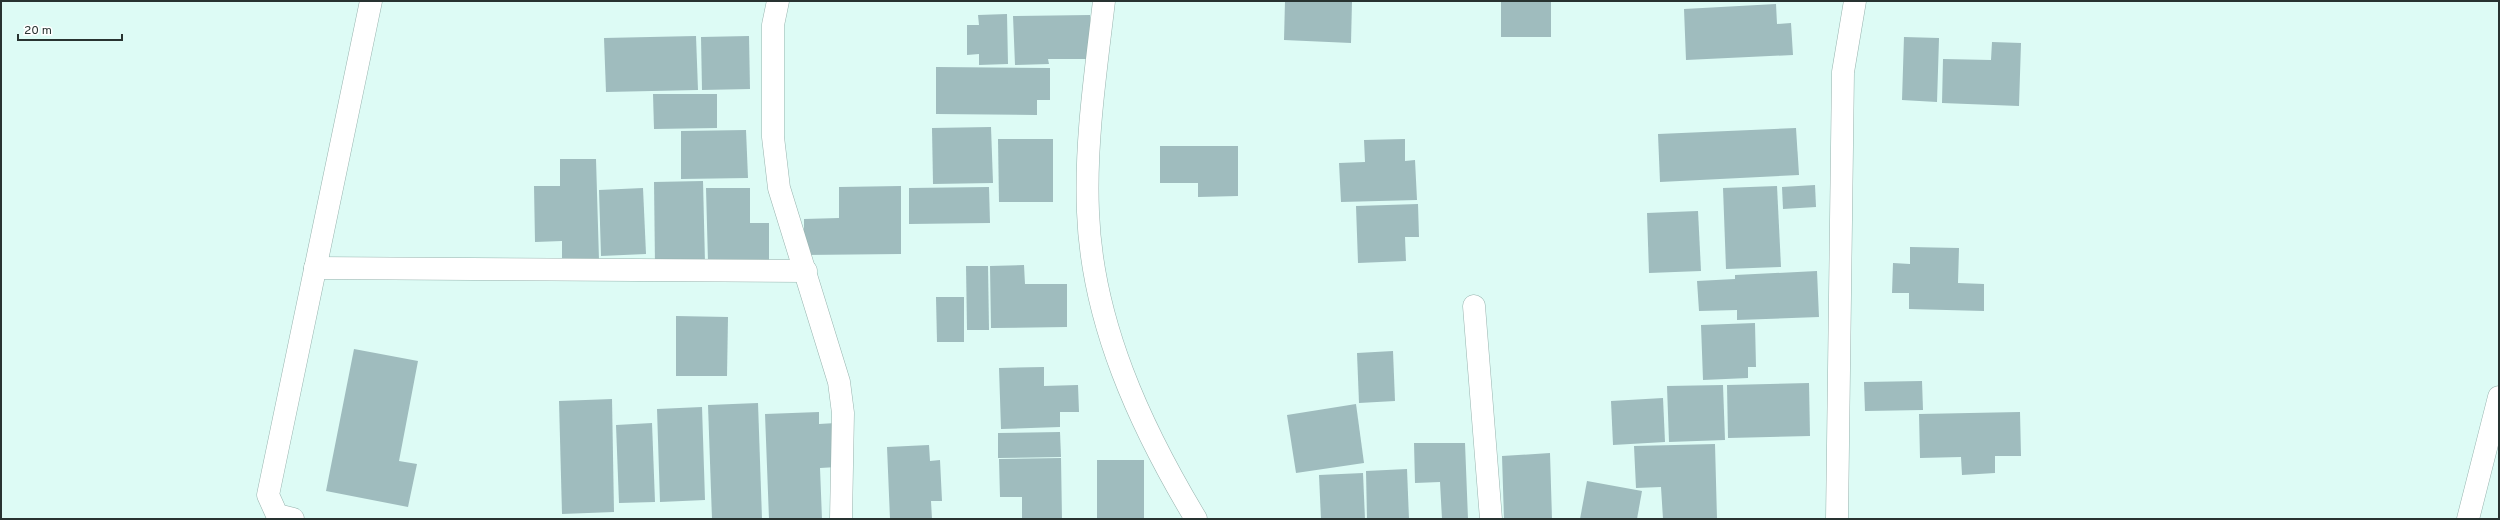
<svg xmlns="http://www.w3.org/2000/svg" width="2500" height="520" font-family="Overpass,sans-serif">
<style>
.building{fill:#9fbcbe}
.lines{fill:none;stroke-linecap:round;stroke-linejoin:round}
.minor-casing{stroke:#97b3ae;stroke-width:23}
.minor{stroke:#fff;stroke-width:22}
</style>
<rect width="100%" height="100%" fill="#ddfbf5"/>
<g class="building">
<polygon points="1285,1 1352,1 1351,43 1284,40"/>
<rect x="1501" y="1" width="50" height="36"/>
<polygon points="1776,4 1777,24 1791,23 1793,55 1686,60 1684,9"/>
<polygon points="1007,14 1008,64 979,65 979,54 967,55 967,25 979,25 978,15"/>
<polygon points="1090,15 1091,59 1048,59 1049,64 1015,65 1013,16"/>
<polygon points="696,36 698,90 606,92 604,38"/>
<polygon points="749,36 750,89 702,90 701,37"/>
<polygon points="1904,37 1939,38 1937,102 1902,100"/>
<polygon points="1992,42 2021,43 2019,106 1942,103 1943,59 1991,60"/>
<polygon points="936,67 1050,68 1050,100 1037,100 1037,115 936,114"/>
<polygon points="653,94 717,94 717,128 654,129"/>
<polygon points="991,127 993,183 933,184 932,128"/>
<polygon points="1796,128 1799,175 1660,182 1658,134"/>
<polygon points="746,130 748,178 681,179 681,131"/>
<polygon points="998,139 1053,139 1053,202 999,202"/>
<polygon points="1405,139 1405,161 1415,160 1417,200 1341,202 1339,163 1365,162 1364,140"/>
<polygon points="1160,146 1238,146 1238,196 1198,197 1198,183 1160,183"/>
<polygon points="560,159 596,159 599,260 562,261 562,241 535,242 534,186 560,186"/>
<polygon points="703,181 705,263 655,265 654,182"/>
<polygon points="1815,185 1816,207 1783,209 1782,187"/>
<polygon points="901,186 901,254 804,255 804,219 839,218 839,187"/>
<polygon points="1777,186 1781,267 1726,269 1723,188"/>
<polygon points="989,187 990,223 909,224 909,188"/>
<polygon points="643,188 646,254 601,256 599,190"/>
<polygon points="706,188 750,188 750,223 769,223 769,261 708,262"/>
<polygon points="1418,204 1419,237 1405,237 1406,261 1358,263 1356,206"/>
<polygon points="1698,211 1701,271 1649,273 1647,213"/>
<polygon points="1910,247 1959,248 1958,283 1984,284 1984,311 1909,309 1909,293 1892,293 1893,263 1910,264"/>
<polygon points="1024,265 1025,284 1067,284 1067,327 991,328 990,266"/>
<polygon points="966,266 988,266 989,330 967,330"/>
<polygon points="1817,271 1819,317 1737,320 1737,310 1699,311 1697,281 1735,279 1735,275"/>
<polygon points="936,297 964,297 964,342 937,342"/>
<polygon points="676,316 728,317 727,376 676,376"/>
<polygon points="1755,323 1756,367 1748,367 1748,378 1703,380 1701,325"/>
<polygon points="354,349 418,361 399,461 417,464 408,507 326,491"/>
<polygon points="1393,351 1395,401 1359,403 1357,353"/>
<polygon points="1044,367 1044,386 1078,385 1079,412 1060,412 1060,427 1001,429 999,368"/>
<polygon points="1922,381 1923,410 1865,411 1864,382"/>
<polygon points="1809,383 1810,436 1728,438 1727,385"/>
<polygon points="1723,385 1725,440 1669,442 1667,386"/>
<polygon points="1663,398 1665,442 1613,445 1611,401"/>
<polygon points="612,399 614,512 562,514 559,401"/>
<polygon points="758,403 762,519 712,519 708,405"/>
<polygon points="1356,404 1364,463 1296,473 1287,415"/>
<polygon points="702,407 705,500 660,502 657,409"/>
<polygon points="819,412 819,424 836,423 837,467 820,468 822,519 769,519 765,414"/>
<polygon points="2020,412 2021,456 1995,456 1995,473 1962,475 1961,457 1920,458 1919,414"/>
<polygon points="652,423 655,502 619,503 616,425"/>
<polygon points="1060,432 1061,457 998,458 998,433"/>
<polygon points="1414,443 1465,443 1468,519 1442,519 1440,482 1415,483"/>
<polygon points="1715,444 1717,519 1663,519 1661,487 1636,488 1634,446"/>
<polygon points="929,445 930,461 940,460 942,501 931,501 932,519 890,519 887,447"/>
<polygon points="1550,453 1552,519 1504,519 1502,456"/>
<polygon points="1061,458 1062,519 1022,519 1022,497 1000,497 999,459"/>
<rect x="1097" y="460" width="47" height="59"/>
<polygon points="1407,469 1409,519 1367,519 1366,471"/>
<polygon points="1363,473 1365,519 1321,519 1319,475"/>
<polygon points="1587,481 1642,491 1637,519 1580,519"/>
</g>
<g class="lines">
<g class="minor-casing">
<g id="minor">
<polyline points="778,1 773,25 773,137 779,188 839,382 843,413 841,519"/>
<path d="M1104 1C1096 70 1085 142 1088 212 1092 322 1140 426 1196 519"/>
<polyline points="315,268 806,271"/>
<polyline points="1474,306 1491,519"/>
<polyline points="293,519 277,515 268,495 371,1"/>
<polyline points="1837,519 1843,72 1855,1"/>
<polyline points="2468,519 2499,397"/>
</g>
</g>
<use href="#minor" class="minor"/>
</g>
<rect width="2500" height="520" fill="none" stroke="#283331" stroke-width="4"/>
<path d="M18 34v6h104v-6" fill="none" stroke="#283331" stroke-width="2"/>
<text x="24" y="34" font-size="12" fill="#283331" stroke="#ffffff" stroke-width="3" paint-order="stroke">20 m</text>
</svg>
